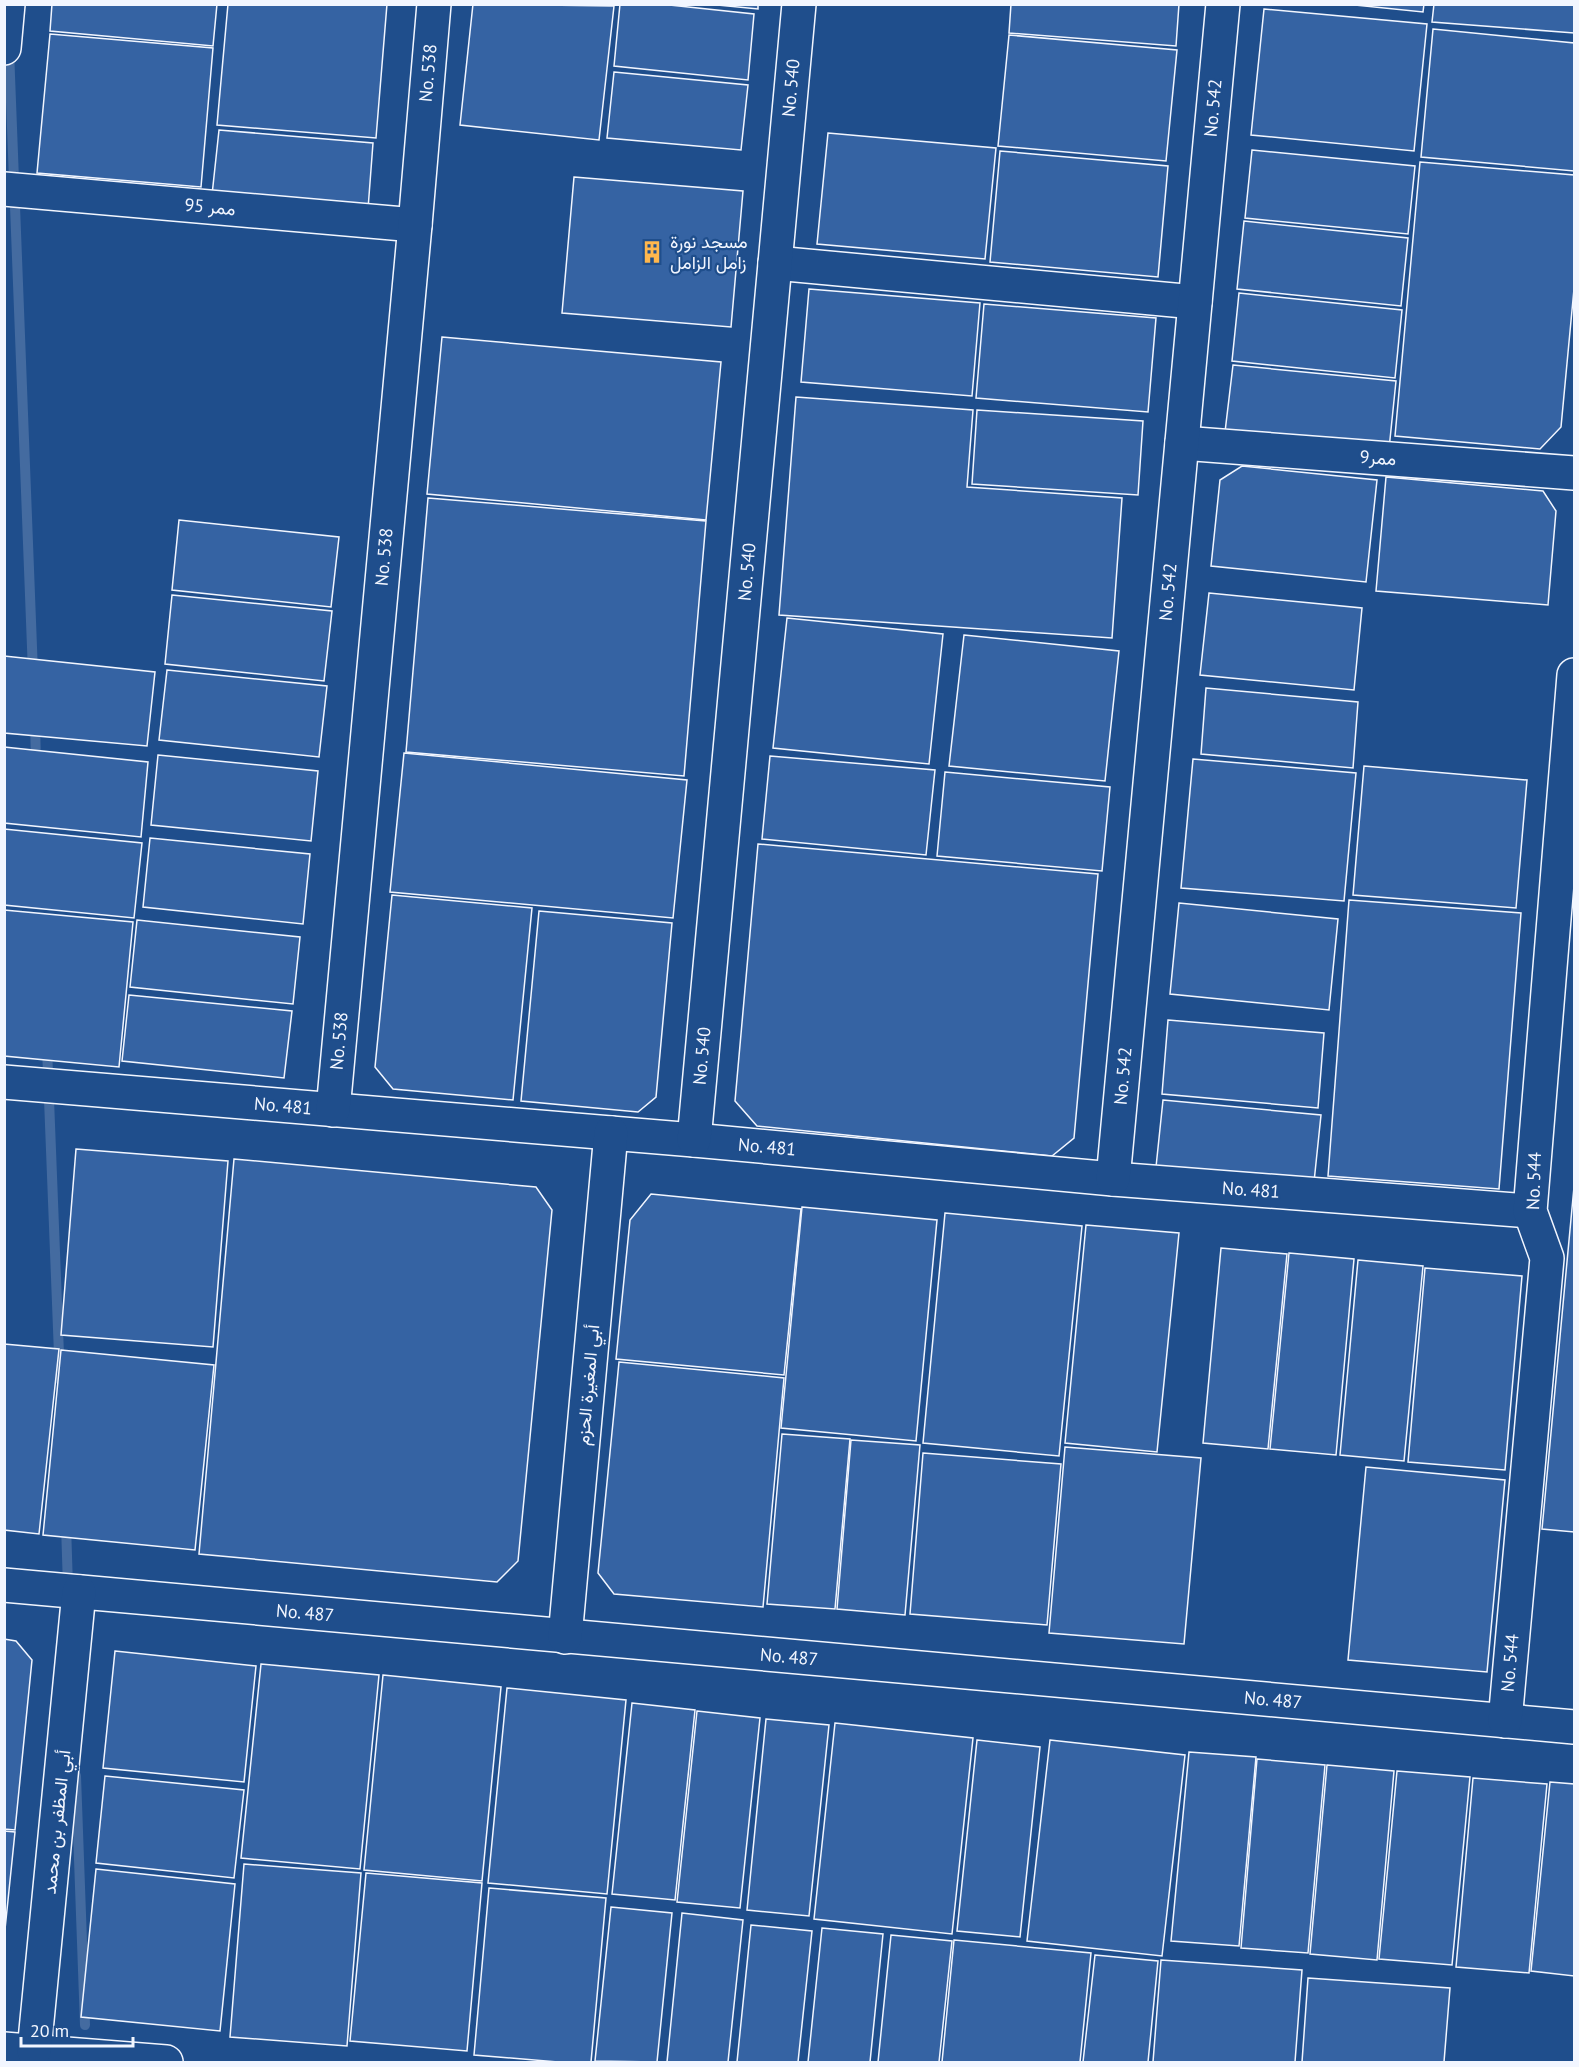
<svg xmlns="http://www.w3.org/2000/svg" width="1579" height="2067" font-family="'PT Sans',Vazirmatn,sans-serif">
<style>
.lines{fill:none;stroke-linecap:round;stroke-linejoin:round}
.stream{stroke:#446ba0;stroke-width:10}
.building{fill:#3563a3;stroke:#f2f6ff;stroke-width:1.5}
.minor-casing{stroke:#f2f6ff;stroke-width:36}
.minor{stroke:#1f4e8c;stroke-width:33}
.labels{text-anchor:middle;stroke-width:4.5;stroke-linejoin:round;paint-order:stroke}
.street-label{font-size:18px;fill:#f2f6ff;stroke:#1f4e8c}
.poi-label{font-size:18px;fill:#f2f6ff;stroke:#1f4e8c;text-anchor:start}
</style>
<rect width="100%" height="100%" fill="#1f4e8c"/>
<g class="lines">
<g class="stream">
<polyline points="9,50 33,673"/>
<polyline points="35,721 36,763"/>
<polyline points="47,1048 60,1380"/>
<polyline points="66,1525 68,1587"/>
<polyline points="76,1776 85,2025"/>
</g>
</g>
<g class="building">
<polygon points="52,4 217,4 213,46 50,31"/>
<polygon points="228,4 387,4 376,138 217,125"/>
<polygon points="473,4 614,6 599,140 460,125"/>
<polygon points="620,4 660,4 754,14 748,80 614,66"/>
<polygon points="707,4 758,4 758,9"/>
<polygon points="1011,4 1179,4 1176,46 1009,33"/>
<polygon points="1345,4 1424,4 1423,12"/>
<polygon points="1434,4 1574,4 1574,33 1432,22"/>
<polygon points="1264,9 1427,24 1414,151 1251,135"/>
<polygon points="1433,29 1574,43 1574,171 1421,157"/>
<polygon points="50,34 213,48 201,187 37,173"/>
<polygon points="1009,35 1177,50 1166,161 998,146"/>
<polygon points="614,72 748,85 741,150 607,138"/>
<polygon points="219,130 373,143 368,209 212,195"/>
<polygon points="828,133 996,148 985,259 817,244"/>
<polygon points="1252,150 1415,166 1408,234 1245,218"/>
<polygon points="1000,151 1168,166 1158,277 990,262"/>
<polygon points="1420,162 1574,175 1574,289 1561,427 1540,449 1395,436"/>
<polygon points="574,177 743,191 731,327 562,313"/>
<polygon points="1244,221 1408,238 1401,306 1237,289"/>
<polygon points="809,289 980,303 972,396 801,382"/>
<polygon points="1239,293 1402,310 1395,378 1232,361"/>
<polygon points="984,304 1156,318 1148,412 976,398"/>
<polygon points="442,337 721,362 706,520 427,494"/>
<polygon points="1233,365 1396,381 1389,449 1225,432"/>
<polygon points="796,397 973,410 967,487 1122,498 1112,638 779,615"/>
<polygon points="977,410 1143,421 1138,495 972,484"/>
<polygon points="1242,466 1377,480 1366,582 1211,566 1220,480"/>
<polygon points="1386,477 1543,491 1556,511 1548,605 1376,591"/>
<polygon points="428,498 706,521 684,776 406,752"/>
<polygon points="179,520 339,537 331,607 172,590"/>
<polygon points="1209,593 1362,608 1354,690 1200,675"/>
<polygon points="172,595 332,611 324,681 165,664"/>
<polygon points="787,618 943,634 929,764 773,748"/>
<polygon points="964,635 1119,651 1105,781 949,766"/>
<polygon points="4,656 155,672 147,746 4,733"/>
<polygon points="167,670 327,686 319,757 159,740"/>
<polygon points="1206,688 1358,702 1353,768 1201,754"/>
<polygon points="4,747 148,762 141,837 4,823"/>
<polygon points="404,753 687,780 673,918 390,892"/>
<polygon points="158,755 318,771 311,841 151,825"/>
<polygon points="770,756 935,770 926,855 762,839"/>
<polygon points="1193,759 1356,773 1344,901 1181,888"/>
<polygon points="1364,766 1527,780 1516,908 1353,895"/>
<polygon points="945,772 1110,787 1102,871 937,856"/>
<polygon points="4,829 142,843 134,918 4,905"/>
<polygon points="150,838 310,854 303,924 143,907"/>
<polygon points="758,844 1098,874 1074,1138 1052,1156 757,1126 735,1101"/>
<polygon points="392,895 532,908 513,1100 393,1089 375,1067"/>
<polygon points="1349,900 1521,913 1499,1189 1328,1176"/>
<polygon points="1179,903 1338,919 1329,1010 1170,994"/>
<polygon points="4,910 133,922 119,1067 4,1056"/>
<polygon points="539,911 672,923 656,1097 638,1112 521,1101"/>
<polygon points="137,920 300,937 293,1004 130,987"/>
<polygon points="129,995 292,1011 284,1078 122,1061"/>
<polygon points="1168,1020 1324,1033 1318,1108 1162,1094"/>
<polygon points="1163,1100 1321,1115 1314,1182 1156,1167"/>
<polygon points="76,1149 228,1161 213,1347 61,1335"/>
<polygon points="234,1159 536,1187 552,1210 518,1561 497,1582 199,1554"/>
<polygon points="1574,1187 1574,1532 1542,1529"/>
<polygon points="651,1194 801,1209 784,1375 616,1359 630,1220"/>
<polygon points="802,1207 937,1220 916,1441 781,1428"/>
<polygon points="945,1213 1082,1226 1059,1456 923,1443"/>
<polygon points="1086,1225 1179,1233 1157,1452 1065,1443"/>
<polygon points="1221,1248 1287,1254 1268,1449 1203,1443"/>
<polygon points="1289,1253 1354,1259 1336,1455 1270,1449"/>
<polygon points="1358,1260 1423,1266 1404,1461 1340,1455"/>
<polygon points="1425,1268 1522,1276 1505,1470 1408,1462"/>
<polygon points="4,1344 59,1349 39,1534 4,1530"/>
<polygon points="61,1350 214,1365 195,1550 43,1535"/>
<polygon points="619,1362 784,1378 763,1607 614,1594 598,1573"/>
<polygon points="782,1434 850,1439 835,1609 767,1604"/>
<polygon points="851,1440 920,1445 905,1615 837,1609"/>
<polygon points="1065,1447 1201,1458 1184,1644 1049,1633"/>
<polygon points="923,1453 1061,1464 1047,1625 910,1614"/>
<polygon points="1366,1467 1505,1480 1487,1672 1348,1660"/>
<polygon points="4,1639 16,1641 32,1660 15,1830 4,1829"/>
<polygon points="115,1651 256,1666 244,1782 103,1768"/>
<polygon points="261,1664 379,1675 360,1869 241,1858"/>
<polygon points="383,1675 501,1687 482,1881 364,1870"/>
<polygon points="507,1688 626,1700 607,1894 488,1883"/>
<polygon points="632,1703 695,1710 675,1900 612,1894"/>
<polygon points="697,1711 760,1718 740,1908 677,1902"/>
<polygon points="766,1719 829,1725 809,1916 747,1910"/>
<polygon points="835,1723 973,1738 952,1934 814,1919"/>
<polygon points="977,1740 1040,1747 1020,1937 957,1931"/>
<polygon points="1050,1740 1185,1755 1162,1956 1027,1941"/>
<polygon points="1189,1752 1256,1757 1239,1946 1171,1941"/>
<polygon points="1257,1759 1325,1765 1308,1953 1241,1948"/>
<polygon points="1327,1765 1394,1771 1377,1960 1310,1954"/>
<polygon points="1397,1771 1470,1777 1452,1965 1379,1959"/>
<polygon points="105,1776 244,1790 234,1878 96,1863"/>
<polygon points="1473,1778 1547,1784 1529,1973 1456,1967"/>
<polygon points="1550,1782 1574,1784 1574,1976 1531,1971"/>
<polygon points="4,1831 15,1832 4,1939"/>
<polygon points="244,1864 361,1873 347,2046 230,2037"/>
<polygon points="96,1869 235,1884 220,2031 81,2017"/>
<polygon points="366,1873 482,1883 467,2051 350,2041"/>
<polygon points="489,1888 606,1898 591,2062 558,2062 474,2055"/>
<polygon points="611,1907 672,1913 657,2062 595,2061"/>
<polygon points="682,1913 743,1920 728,2062 667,2062"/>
<polygon points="751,1925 812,1931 798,2062 737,2062"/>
<polygon points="822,1928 883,1934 870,2062 808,2062"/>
<polygon points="891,1935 952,1941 939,2062 878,2062"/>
<polygon points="954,1940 1091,1953 1080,2062 942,2062"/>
<polygon points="1095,1955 1158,1961 1148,2062 1083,2062"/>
<polygon points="1161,1960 1302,1970 1295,2062 1153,2062"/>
<polygon points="1308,1978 1450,1988 1444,2062 1302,2062"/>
</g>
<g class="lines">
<g class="minor-casing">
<g id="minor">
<polyline points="4,48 8,4"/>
<polyline points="4,189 415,225"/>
<polyline points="775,263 1195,302"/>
<polyline points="1182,443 1574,473"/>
<polyline points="4,1082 694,1140 1113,1179 1530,1211"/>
<polyline points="333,1110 415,225 434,4"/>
<polyline points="694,1140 799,4"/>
<polyline points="1113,1179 1223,4"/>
<polyline points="4,1585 1574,1727"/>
<polyline points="565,1637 611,1133"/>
<polyline points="1505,1721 1547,1258 1530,1211 1574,675"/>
<polyline points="4,2049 166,2062"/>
<polyline points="34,2051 79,1592"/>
</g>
</g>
<use href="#minor" class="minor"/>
</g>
<defs>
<g id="building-bare" transform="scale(1.8)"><path d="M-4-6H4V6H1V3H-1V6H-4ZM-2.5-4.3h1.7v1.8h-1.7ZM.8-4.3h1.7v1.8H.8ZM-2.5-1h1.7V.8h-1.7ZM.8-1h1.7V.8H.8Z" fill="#ffb74d" stroke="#1f4e8c" stroke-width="2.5" paint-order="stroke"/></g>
</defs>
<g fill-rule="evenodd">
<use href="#building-bare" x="652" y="252"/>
</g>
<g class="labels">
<g class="street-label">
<text transform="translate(428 73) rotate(-85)" y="6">No. 538</text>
<text transform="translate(791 88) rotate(-85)" y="6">No. 540</text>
<text transform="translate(1213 108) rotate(-85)" y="6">No. 542</text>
<text transform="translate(210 207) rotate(5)" y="6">ممر 95</text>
<text transform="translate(1378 458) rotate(4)" y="6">ممر9</text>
<text transform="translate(384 557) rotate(-85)" y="6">No. 538</text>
<text transform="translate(747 572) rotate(-85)" y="6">No. 540</text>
<text transform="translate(1168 592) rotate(-85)" y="6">No. 542</text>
<text transform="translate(339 1041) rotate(-85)" y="6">No. 538</text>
<text transform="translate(702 1056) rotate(-85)" y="6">No. 540</text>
<text transform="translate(1123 1076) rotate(-85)" y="6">No. 542</text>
<text transform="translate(283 1106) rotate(5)" y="6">No. 481</text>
<text transform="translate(767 1147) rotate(5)" y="6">No. 481</text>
<text transform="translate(1534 1181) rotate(-88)" y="6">No. 544</text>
<text transform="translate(1251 1190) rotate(4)" y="6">No. 481</text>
<text transform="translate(588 1385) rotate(-85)" y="6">أبي المغيرة الحزم</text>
<text transform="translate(305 1613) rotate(5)" y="6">No. 487</text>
<text transform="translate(789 1657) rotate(5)" y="6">No. 487</text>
<text transform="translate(1510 1663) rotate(-85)" y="6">No. 544</text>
<text transform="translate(1273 1700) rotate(5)" y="6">No. 487</text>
<text transform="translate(57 1822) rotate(-84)" y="6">أبي المظفر بن محمد</text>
</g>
<g class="poi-label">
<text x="670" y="248">مسجد نورة<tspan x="670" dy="21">زامل الزامل</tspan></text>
</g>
</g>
<rect width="1579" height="2067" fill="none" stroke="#f2f6ff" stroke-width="12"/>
<path d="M21 2037v9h112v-9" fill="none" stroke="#f2f6ff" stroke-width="3"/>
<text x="30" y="2037" font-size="18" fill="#f2f6ff" stroke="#1f4e8c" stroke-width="4.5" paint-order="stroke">20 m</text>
</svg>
